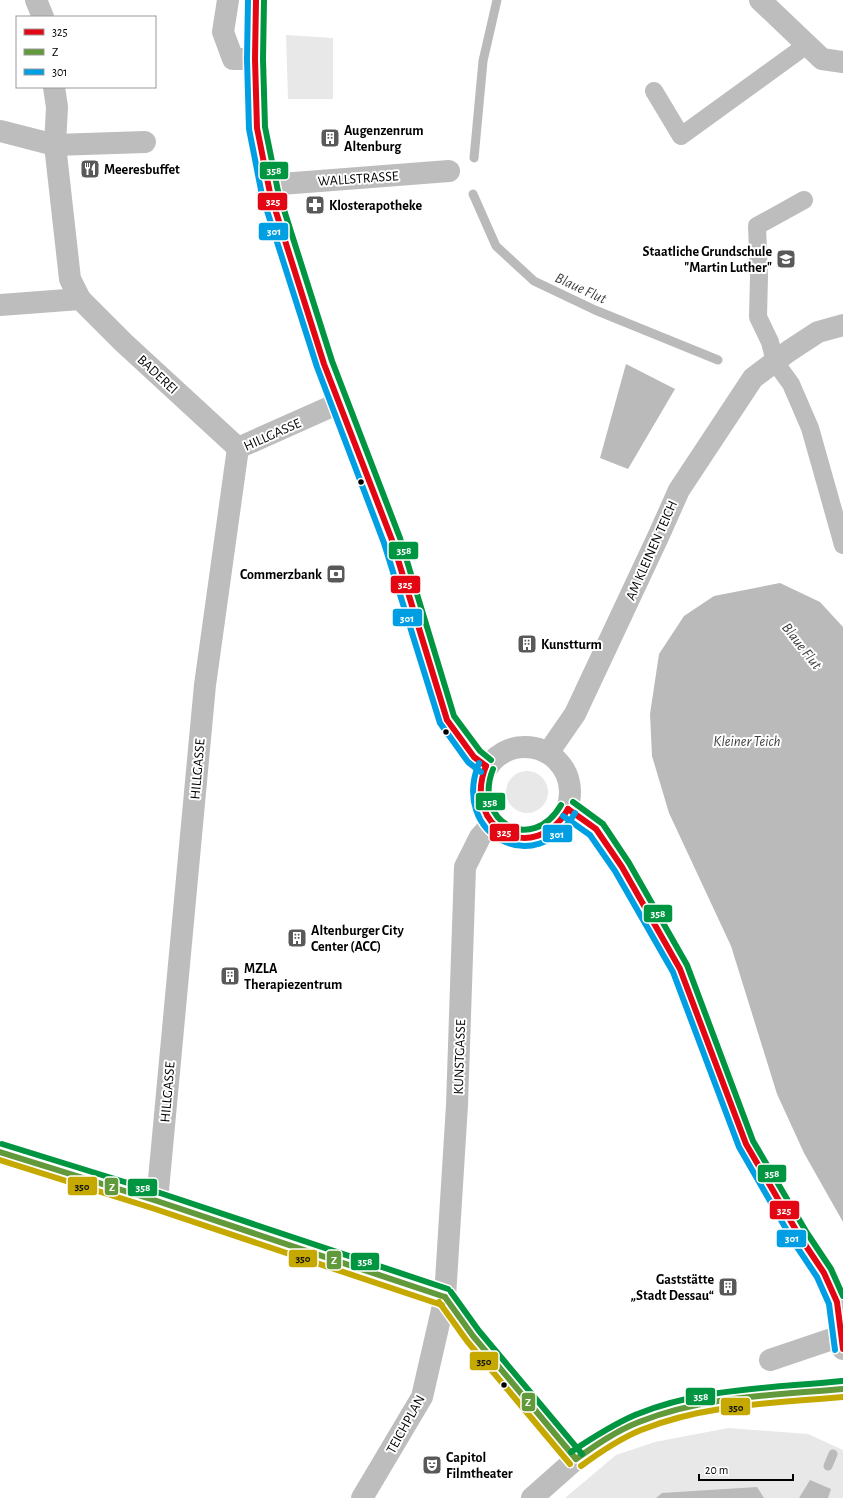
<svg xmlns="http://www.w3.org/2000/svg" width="843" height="1498" font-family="'Alegreya Sans',sans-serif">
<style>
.green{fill:#e8e8e8}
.water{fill:#bababa}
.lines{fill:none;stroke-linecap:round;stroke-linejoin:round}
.stream{stroke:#bababa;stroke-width:9}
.service{stroke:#bdbdbd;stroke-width:18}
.pedestrian{stroke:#bdbdbd;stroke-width:22}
.minor{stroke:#bdbdbd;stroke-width:22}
.tertiary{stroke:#bdbdbd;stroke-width:22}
.bus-1-casing{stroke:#fff;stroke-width:9}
.bus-2-casing{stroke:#fff;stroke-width:9}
.bus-3-casing{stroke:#fff;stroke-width:9}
.bus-4-casing{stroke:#fff;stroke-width:9}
.bus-5-casing{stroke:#fff;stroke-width:9}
.bus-1{stroke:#e30613;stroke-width:6}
.bus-2{stroke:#61993b;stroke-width:6}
.bus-3{stroke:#009fe3;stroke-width:6}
.bus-4{stroke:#009641;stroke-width:6}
.bus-5{stroke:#c5a800;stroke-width:6}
.bus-dot{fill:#000;stroke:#fff;stroke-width:1.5}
.labels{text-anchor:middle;stroke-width:4;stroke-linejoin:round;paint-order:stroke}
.poi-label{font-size:14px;font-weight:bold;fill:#000;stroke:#fff;text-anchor:start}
.street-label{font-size:14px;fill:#000;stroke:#fff}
.water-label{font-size:15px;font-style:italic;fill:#3d3d3d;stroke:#fff}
.line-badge{stroke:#fff;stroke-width:1.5}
.badge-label{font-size:11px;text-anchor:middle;font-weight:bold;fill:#fff}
.pale-badge-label{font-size:11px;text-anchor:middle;font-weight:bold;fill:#111}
</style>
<rect width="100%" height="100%" fill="#fff"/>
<g class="green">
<polygon points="286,35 333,38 333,99 288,99"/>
<circle cx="527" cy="792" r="21"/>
<polygon points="728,1428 808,1434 843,1450 843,1498 565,1498 616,1455 655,1442"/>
</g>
<g class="water">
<polygon points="626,364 675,389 628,469 600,458"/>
<polygon points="780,583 820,602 843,627 843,1222 804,1153 777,1094 731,946 669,813 652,756 650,714 659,654 684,616 714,596"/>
<polygon points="810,1480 831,1489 828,1498 799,1498"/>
<polygon points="757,1487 764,1498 656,1498 662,1493"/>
</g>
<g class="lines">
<g class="stream">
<polyline points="474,158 483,61 497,0"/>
<polyline points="473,194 496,246 534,281 595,310 718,360"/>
<polyline points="828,1466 833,1454"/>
</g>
<g class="service">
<polyline points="654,91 681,136 808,44"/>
<polyline points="804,200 757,226 759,276 758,317 770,342 775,362 791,384 810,428 843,545"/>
</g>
<g class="pedestrian">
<polyline points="36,0 43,17"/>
<polyline points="54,87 57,107 55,145 70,279 80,299 124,343 238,448"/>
<polyline points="0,131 55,145 145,142"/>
<polyline points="0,305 80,299"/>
<polyline points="770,1360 841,1336"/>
</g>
<g class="minor">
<polyline points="228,0 223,32 233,59 255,59"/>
<polyline points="760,0 822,59 843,62"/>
<polyline points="268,185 449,171"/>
<polyline points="548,753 575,714 658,537 679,490 753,378 789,351 818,332 843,325"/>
<polyline points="157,1201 205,685 238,448 339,403"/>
<polyline points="362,1498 422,1397 445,1297 457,1105 465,867 480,837 492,824"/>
<polyline points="532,1498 576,1459"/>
</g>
<g class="tertiary">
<polyline points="256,0 255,59 257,128 270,193 324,364 392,540 447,720 474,757 486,766"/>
<circle cx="525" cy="792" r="45"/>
<polyline points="568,809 596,829 622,867 680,969 718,1066 746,1144 800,1237 824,1273 837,1302 843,1349"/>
<path d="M0 1152 157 1201 445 1297 473 1336 576 1459C596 1445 617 1431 639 1422 699 1396 778 1396 843 1389"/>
</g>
<g class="bus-1-casing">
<g id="bus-1">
<polyline points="256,0 255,59 257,128 270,193 324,364 392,540 447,720 474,757 486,766"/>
<path d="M486 766C461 828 534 868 568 809"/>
<polyline points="568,809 596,829 622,867 680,969 746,1144 800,1237 824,1273 837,1302 843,1349"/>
</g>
</g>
<g class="bus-2-casing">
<g id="bus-2">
<polyline points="0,1152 157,1201 445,1297"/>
<polyline points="445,1297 473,1336 576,1459"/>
<path d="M576 1459C596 1445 616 1431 639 1422 704 1396 775 1395 843 1389"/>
</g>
</g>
<g class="bus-3-casing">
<g id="bus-3">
<polyline points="248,0 247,59 249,129 262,195 317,367 384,543 440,723 468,762 481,772"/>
<path d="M479 763C450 835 536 880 575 813"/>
<polyline points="563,816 590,835 615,871 673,972 739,1147 793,1241 817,1277 829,1304 835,1350"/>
</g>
</g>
<g class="bus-4-casing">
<g id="bus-4">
<polyline points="264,0 263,59 265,127 278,191 332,361 400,538 454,716 480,751 491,760"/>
<path d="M493 769C472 822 532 855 561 805"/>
<polyline points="573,802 603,824 629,863 687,965 753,1141 807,1233 831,1269 843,1296"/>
<polyline points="2,1144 160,1193 448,1289"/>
<polyline points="451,1292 479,1331 582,1454"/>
<path d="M571 1452C592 1438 612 1425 635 1415 700 1388 773 1388 842 1381"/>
</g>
</g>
<g class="bus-5-casing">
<g id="bus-5">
<polyline points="0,1160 155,1209 442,1305"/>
<polyline points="439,1302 467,1341 570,1464"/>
<path d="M581 1466C600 1452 619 1439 641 1430 705 1404 776 1403 843 1397"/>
</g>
</g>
<use href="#bus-1" class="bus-1"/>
<use href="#bus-2" class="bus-2"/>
<use href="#bus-3" class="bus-3"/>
<use href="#bus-4" class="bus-4"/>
<use href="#bus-5" class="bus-5"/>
</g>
<defs>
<g id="building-square" transform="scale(1)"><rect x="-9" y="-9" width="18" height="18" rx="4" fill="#595959" stroke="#fff"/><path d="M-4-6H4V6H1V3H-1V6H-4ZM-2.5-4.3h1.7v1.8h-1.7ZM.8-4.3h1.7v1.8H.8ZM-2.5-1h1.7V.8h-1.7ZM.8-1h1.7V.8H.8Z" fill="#fff"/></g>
<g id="restaurant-square" transform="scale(1)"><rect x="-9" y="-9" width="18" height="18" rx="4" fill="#595959" stroke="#fff"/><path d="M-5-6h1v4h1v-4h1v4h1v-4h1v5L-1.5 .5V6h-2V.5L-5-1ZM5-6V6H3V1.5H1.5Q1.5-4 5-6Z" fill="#fff"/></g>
<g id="pharmacy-square" transform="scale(1)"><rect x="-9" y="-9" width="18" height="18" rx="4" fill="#595959" stroke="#fff"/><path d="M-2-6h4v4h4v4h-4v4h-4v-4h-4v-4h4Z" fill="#fff"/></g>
<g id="school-square" transform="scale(1)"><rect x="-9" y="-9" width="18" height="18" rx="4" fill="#595959" stroke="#fff"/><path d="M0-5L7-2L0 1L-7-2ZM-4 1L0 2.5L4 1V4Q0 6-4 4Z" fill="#fff"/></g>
<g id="bank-square" transform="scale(1)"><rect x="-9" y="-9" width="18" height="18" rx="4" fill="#595959" stroke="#fff"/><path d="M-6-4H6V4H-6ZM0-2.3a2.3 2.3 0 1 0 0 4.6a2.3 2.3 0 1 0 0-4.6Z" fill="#fff"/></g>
<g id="theatre-square" transform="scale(1)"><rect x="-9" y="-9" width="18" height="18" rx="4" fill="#595959" stroke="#fff"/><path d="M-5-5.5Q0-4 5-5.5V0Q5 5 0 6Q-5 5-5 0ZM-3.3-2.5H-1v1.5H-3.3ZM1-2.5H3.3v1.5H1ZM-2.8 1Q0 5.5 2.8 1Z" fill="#fff"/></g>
</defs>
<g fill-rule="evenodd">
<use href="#building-square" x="330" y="138"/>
<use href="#restaurant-square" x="90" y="169"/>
<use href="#pharmacy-square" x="315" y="205"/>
<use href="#school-square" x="786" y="259"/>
<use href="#bank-square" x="336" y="574"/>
<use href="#building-square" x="527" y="644"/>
<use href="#building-square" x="297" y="938"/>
<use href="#building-square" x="230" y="976"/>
<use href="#building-square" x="728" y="1287"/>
<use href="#theatre-square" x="432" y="1465"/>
</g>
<g class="bus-dot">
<circle cx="361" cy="482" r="3.5"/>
<circle cx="446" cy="732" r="3.5"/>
<circle cx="504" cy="1385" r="3.5"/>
</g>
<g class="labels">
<g class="poi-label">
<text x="344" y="135">Augenzenrum<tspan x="344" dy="16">Altenburg</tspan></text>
<text x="104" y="174">Meeresbuffet</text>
<text x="329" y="210">Klosterapotheke</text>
<text x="772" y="256" text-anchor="end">Staatliche Grundschule<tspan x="772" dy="16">"Martin Luther"</tspan></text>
<text x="322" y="579" text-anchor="end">Commerzbank</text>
<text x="541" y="649">Kunstturm</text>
<text x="311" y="935">Altenburger City<tspan x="311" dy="16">Center (ACC)</tspan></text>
<text x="244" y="973">MZLA<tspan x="244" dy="16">Therapiezentrum</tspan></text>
<text x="714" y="1284" text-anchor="end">Gaststätte<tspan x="714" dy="16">„Stadt Dessau“</tspan></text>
<text x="446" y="1462">Capitol<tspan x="446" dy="16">Filmtheater</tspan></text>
</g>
<g class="street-label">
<text transform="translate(358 178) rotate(-4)" y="5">WALLSTRASSE</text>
<text transform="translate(158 374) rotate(43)" y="5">BADEREI</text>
<text transform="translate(272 434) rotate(-24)" y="5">HILLGASSE</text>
<text transform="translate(651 550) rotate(-66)" y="5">AM KLEINEN TEICH</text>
<text transform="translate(197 769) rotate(-85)" y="5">HILLGASSE</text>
<text transform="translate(459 1057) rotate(-88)" y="5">KUNSTGASSE</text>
<text transform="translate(167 1092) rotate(-85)" y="5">HILLGASSE</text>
<text transform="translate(405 1424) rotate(-61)" y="5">TEICHPLAN</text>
</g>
<g class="water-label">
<text transform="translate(581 288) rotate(25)" y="5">Blaue Flut</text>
<text transform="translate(802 646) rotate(52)" y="5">Blaue Flut</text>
<text x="747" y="746">Kleiner Teich</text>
</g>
</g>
<g class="line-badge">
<rect x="259" y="161" width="30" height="19" rx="4" fill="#009641"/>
<rect x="257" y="192" width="31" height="19" rx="4" fill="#e30613"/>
<rect x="258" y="222" width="31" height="19" rx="4" fill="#009fe3"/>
<rect x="388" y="541" width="31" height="19" rx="4" fill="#009641"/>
<rect x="390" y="575" width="31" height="19" rx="4" fill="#e30613"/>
<rect x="392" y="608" width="31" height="19" rx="4" fill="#009fe3"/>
<rect x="475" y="792" width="31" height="19" rx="4" fill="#009641"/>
<rect x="489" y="823" width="31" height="19" rx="4" fill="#e30613"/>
<rect x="542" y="824" width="31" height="19" rx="4" fill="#009fe3"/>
<rect x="643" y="904" width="30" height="19" rx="4" fill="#009641"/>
<rect x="757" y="1164" width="30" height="19" rx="4" fill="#009641"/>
<rect x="67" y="1176" width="31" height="20" rx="4" fill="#c5a800"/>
<rect x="104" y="1177" width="15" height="19" rx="4" fill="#61993b"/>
<rect x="127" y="1178" width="31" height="19" rx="4" fill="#009641"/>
<rect x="769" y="1200" width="31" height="20" rx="4" fill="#e30613"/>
<rect x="776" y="1229" width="31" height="19" rx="4" fill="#009fe3"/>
<rect x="288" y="1249" width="30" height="19" rx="4" fill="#c5a800"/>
<rect x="326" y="1250" width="16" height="20" rx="4" fill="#61993b"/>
<rect x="350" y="1252" width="30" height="19" rx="4" fill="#009641"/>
<rect x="469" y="1351" width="30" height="20" rx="4" fill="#c5a800"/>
<rect x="685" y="1387" width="31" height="19" rx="4" fill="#009641"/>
<rect x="521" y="1392" width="15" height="20" rx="4" fill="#61993b"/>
<rect x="720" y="1397" width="31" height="19" rx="4" fill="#c5a800"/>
</g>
<g class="badge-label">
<text x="274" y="174">358</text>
<text x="273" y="205">325</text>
<text x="274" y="235">301</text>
<text x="404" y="554">358</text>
<text x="405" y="588">325</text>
<text x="407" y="622">301</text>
<text x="490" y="806">358</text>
<text x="504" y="836">325</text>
<text x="557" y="838">301</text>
<text x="658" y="917">358</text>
<text x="772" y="1177">358</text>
<text x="112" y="1191">Z</text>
<text x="143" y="1191">358</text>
<text x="784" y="1214">325</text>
<text x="792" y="1242">301</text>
<text x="334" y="1264">Z</text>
<text x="365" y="1265">358</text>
<text x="701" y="1400">358</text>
<text x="528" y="1406">Z</text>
</g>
<g class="pale-badge-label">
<text x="82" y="1190">350</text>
<text x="303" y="1262">350</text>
<text x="484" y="1365">350</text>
<text x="736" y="1411">350</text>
</g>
<rect x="16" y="16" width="140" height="72" fill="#ffffff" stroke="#999999"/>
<rect x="24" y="29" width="20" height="6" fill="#e30613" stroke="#999999"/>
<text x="52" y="36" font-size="12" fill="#000000">325</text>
<rect x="24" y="49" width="20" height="6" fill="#61993b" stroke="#999999"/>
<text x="52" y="56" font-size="12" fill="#000000">Z</text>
<rect x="24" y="69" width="20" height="6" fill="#009fe3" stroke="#999999"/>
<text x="52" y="76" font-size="12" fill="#000000">301</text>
<path d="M699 1474v6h94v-6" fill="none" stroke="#000000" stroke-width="2"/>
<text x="705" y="1474" font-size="12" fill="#000000" stroke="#ffffff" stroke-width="3" paint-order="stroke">20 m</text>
</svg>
